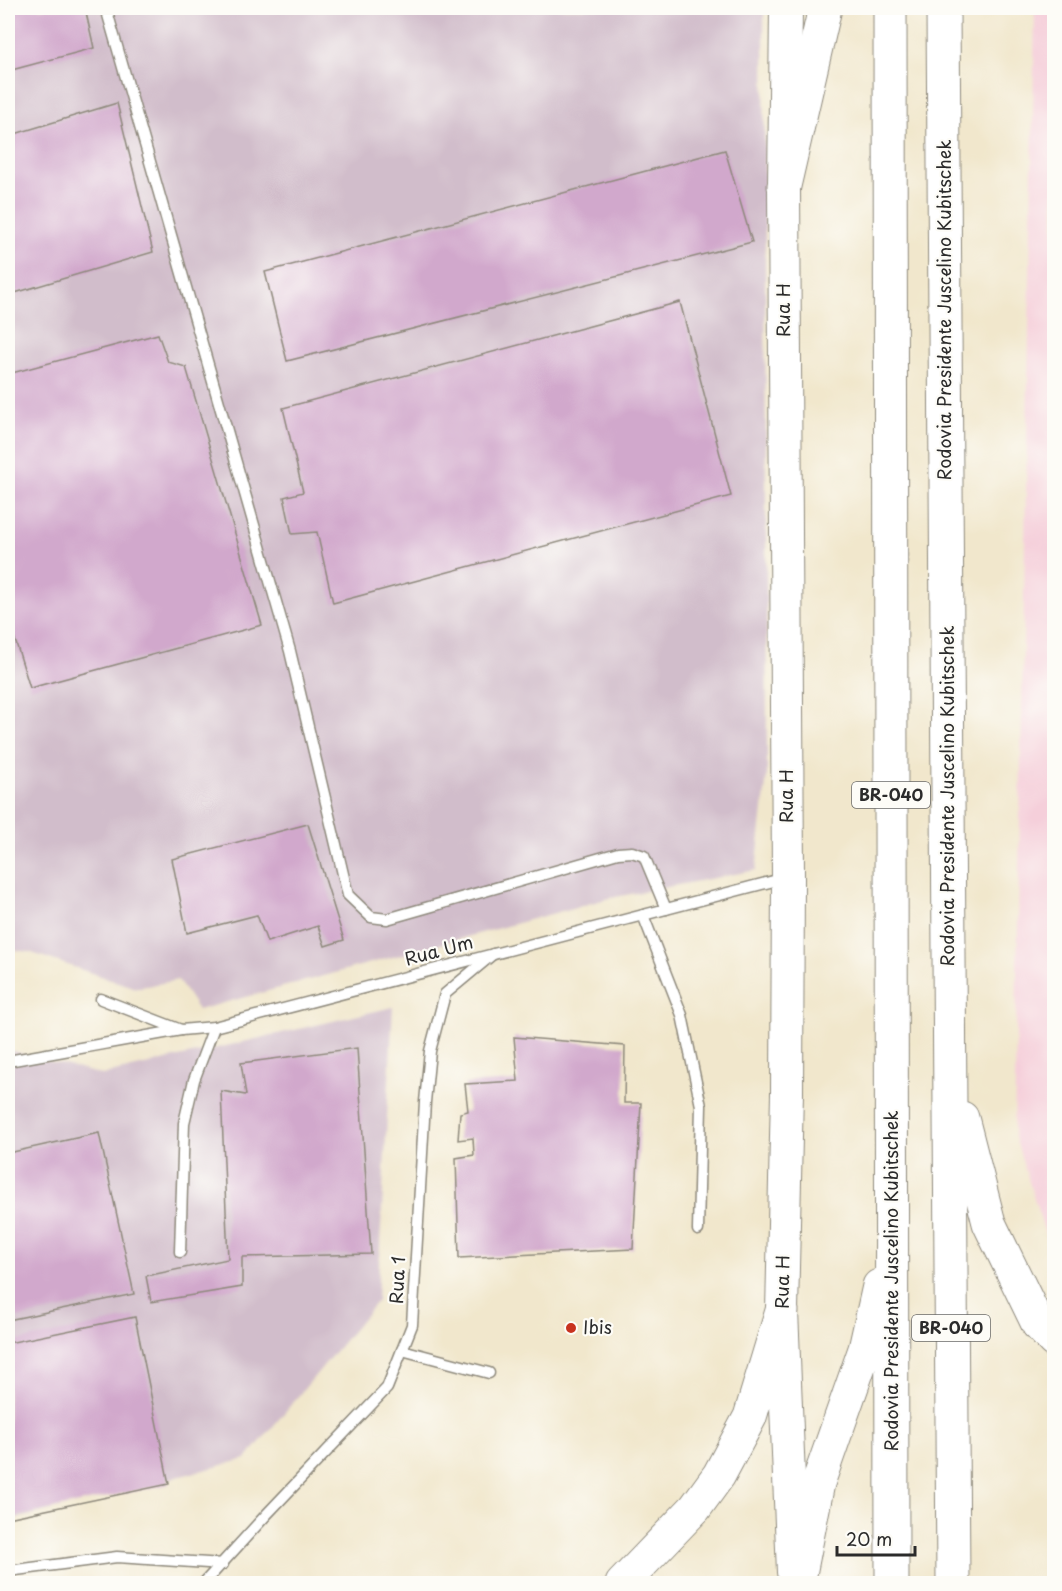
<svg xmlns="http://www.w3.org/2000/svg" width="1062" height="1591" font-family="'Playpen Sans',sans-serif">
<style>
.built{fill:#f5cfda}
.industrial{fill:#d1bdcb}
.building{fill:#d1a8cc}
.lines{fill:none;stroke-linecap:round;stroke-linejoin:round}
.service-casing{stroke:#8e897c;stroke-width:13}
.secondary-casing{stroke:#8e897c;stroke-width:34}
.primary-casing{stroke:#8e897c;stroke-width:35}
.trunk-casing{stroke:#8e897c;stroke-width:35}
.motorway-casing{stroke:#8e897c;stroke-width:35}
.service{stroke:#fff;stroke-width:10}
.secondary{stroke:#fff;stroke-width:32}
.primary{stroke:#fff;stroke-width:33}
.trunk{stroke:#fff;stroke-width:33}
.motorway{stroke:#fff;stroke-width:33}
.poi-dot{fill:#c8321e;stroke:#fdfcf7;stroke-width:2}
.labels{text-anchor:middle;stroke-width:4.5;stroke-linejoin:round;paint-order:stroke}
.shield{fill:#fdfcf7;stroke:#6a6a68;stroke-width:1.5}
.shield-label{font-size:16px;font-weight:bold;fill:#2b2b2b}
.street-label{font-size:18px;fill:#2b2b2b;stroke:#fdfcf7}
.poi-label{font-size:18px;fill:#2b2b2b;stroke:#fdfcf7;text-anchor:start}
</style>
<rect width="100%" height="100%" fill="#fdfcf7"/>
<filter id="ink" filterUnits="userSpaceOnUse"><feTurbulence type="fractalNoise" baseFrequency=".0167" numOctaves="2"/><feDisplacementMap in="SourceGraphic" scale="12" xChannelSelector="R" yChannelSelector="G"/><feConvolveMatrix kernelMatrix="1 2 1 2 8 2 1 2 1" color-interpolation-filters="sRGB"/></filter>
<filter id="wash" filterUnits="userSpaceOnUse"><feTurbulence type="fractalNoise" baseFrequency=".008" numOctaves="4" result="noise"/><feDisplacementMap in="SourceGraphic" scale="24" xChannelSelector="R" yChannelSelector="G"/><feGaussianBlur stdDeviation="1.35" result="paint"/><feColorMatrix in="noise" values="0 0 0 0 0 0 0 0 0 0 0 0 0 0 0 0 0 1.4 0 .05"/><feComposite in="paint" operator="in"/></filter>
<g filter="url(#wash)">
<rect width="100%" height="100%" fill="#f1e7cc"/>
<polygon class="built" points="1035,8 1054,8 1054,1262 1014,1134"/>
<g class="industrial">
<polygon points="8,8 764,8 767,775 756,870 610,898 198,1010 178,980 136,988 29,952 8,949"/>
<polygon points="393,1007 377,1301 246,1459 8,1521 8,1050 102,1075"/>
</g>
<g id="blocks">
<g class="building">
<polygon points="8,8 85,8 94,48 8,71"/>
<polygon points="117,103 153,252 8,295 8,136"/>
<polygon points="725,150 752,242 287,361 265,272"/>
<polygon points="680,302 731,496 333,603 317,532 292,534 284,497 303,492 283,408"/>
<polygon points="158,334 168,362 186,367 262,625 30,688 8,617 8,374"/>
<polygon points="308,824 344,940 325,946 318,926 267,942 257,915 187,933 172,859"/>
<polygon points="514,1037 625,1046 624,1103 641,1103 633,1249 459,1258 456,1158 474,1155 473,1138 458,1140 460,1113 468,1111 465,1084 518,1081"/>
<polygon points="357,1048 371,1254 242,1257 242,1287 151,1302 146,1276 228,1259 221,1091 246,1095 241,1063"/>
<polygon points="99,1133 134,1294 8,1320 8,1153"/>
<polygon points="135,1317 169,1484 8,1518 8,1343"/>
</g>
</g>
</g>
<g filter="url(#ink)">
<use href="#blocks" fill-opacity="0" stroke="#8e897c" stroke-width="1.5"/>
<g class="lines">
<g class="service-casing">
<g id="service">
<polyline points="106,8 290,651 348,895 371,917 387,919 618,853 632,852 644,856 666,909"/>
<polyline points="643,915 682,1015 701,1106 698,1230"/>
<polyline points="101,999 181,1030 214,1027 785,878"/>
<polyline points="8,1061 181,1030"/>
<polyline points="180,1252 184,1123 194,1080 214,1027"/>
<polyline points="402,1350 489,1373"/>
<polyline points="8,1571 117,1557 223,1564"/>
<polyline points="203,1584 267,1514 387,1388 412,1325 425,1102 430,1051 445,994 493,954"/>
</g>
</g>
<g class="secondary-casing">
<polyline id="secondary" points="786,8 784,186 788,878 787,1093 782,1311 793,1572"/>
</g>
<g class="primary-casing">
<polyline id="primary" points="1038,1324 1054,1341"/>
</g>
<g class="trunk-casing">
<polyline id="trunk" points="622,1584 695,1508 719,1475 750,1417 782,1311"/>
</g>
<g class="motorway-casing">
<g id="motorway">
<polyline points="890,8 892,1584"/>
<polyline points="943,8 953,1584"/>
<polyline points="784,186 825,8"/>
<polyline points="962,1118 989,1223 1038,1324"/>
<polyline points="798,1584 818,1483 865,1349 879,1286"/>
</g>
</g>
<use href="#service" class="service"/>
<use href="#secondary" class="secondary"/>
<use href="#primary" class="primary"/>
<use href="#trunk" class="trunk"/>
<use href="#motorway" class="motorway"/>
</g>
</g>
<circle class="poi-dot" cx="571" cy="1328" r="6"/>
<g class="labels">
<g class="shield">
<rect x="852" y="782" width="78" height="26" rx="4.5"/>
<rect x="912" y="1315" width="78" height="26" rx="4.5"/>
</g>
<g class="shield-label">
<text x="891" y="801">BR-040</text>
<text x="951" y="1334">BR-040</text>
</g>
<g class="street-label">
<text transform="translate(784 310) rotate(-90)" y="6">Rua H</text>
<text transform="translate(945 310) rotate(-90)" y="6">Rodovia Presidente Juscelino Kubitschek</text>
<text transform="translate(787 796) rotate(-90)" y="6">Rua H</text>
<text transform="translate(948 796) rotate(-90)" y="6">Rodovia Presidente Juscelino Kubitschek</text>
<text transform="translate(439 951) rotate(-15)" y="6">Rua Um</text>
<text transform="translate(398 1280) rotate(-87)" y="6">Rua 1</text>
<text transform="translate(892 1281) rotate(-90)" y="6">Rodovia Presidente Juscelino Kubitschek</text>
<text transform="translate(783 1282) rotate(-89)" y="6">Rua H</text>
</g>
<g class="poi-label">
<text x="583" y="1334">Ibis</text>
</g>
</g>
<rect width="1062" height="1591" fill="none" stroke="#fdfcf7" stroke-width="30"/>
<path d="M837 1546v9h78v-9" fill="none" stroke="#2b2b2b" stroke-width="3"/>
<text x="846" y="1546" font-size="18" fill="#2b2b2b" stroke="#fdfcf7" stroke-width="4.5" paint-order="stroke">20 m</text>
</svg>
